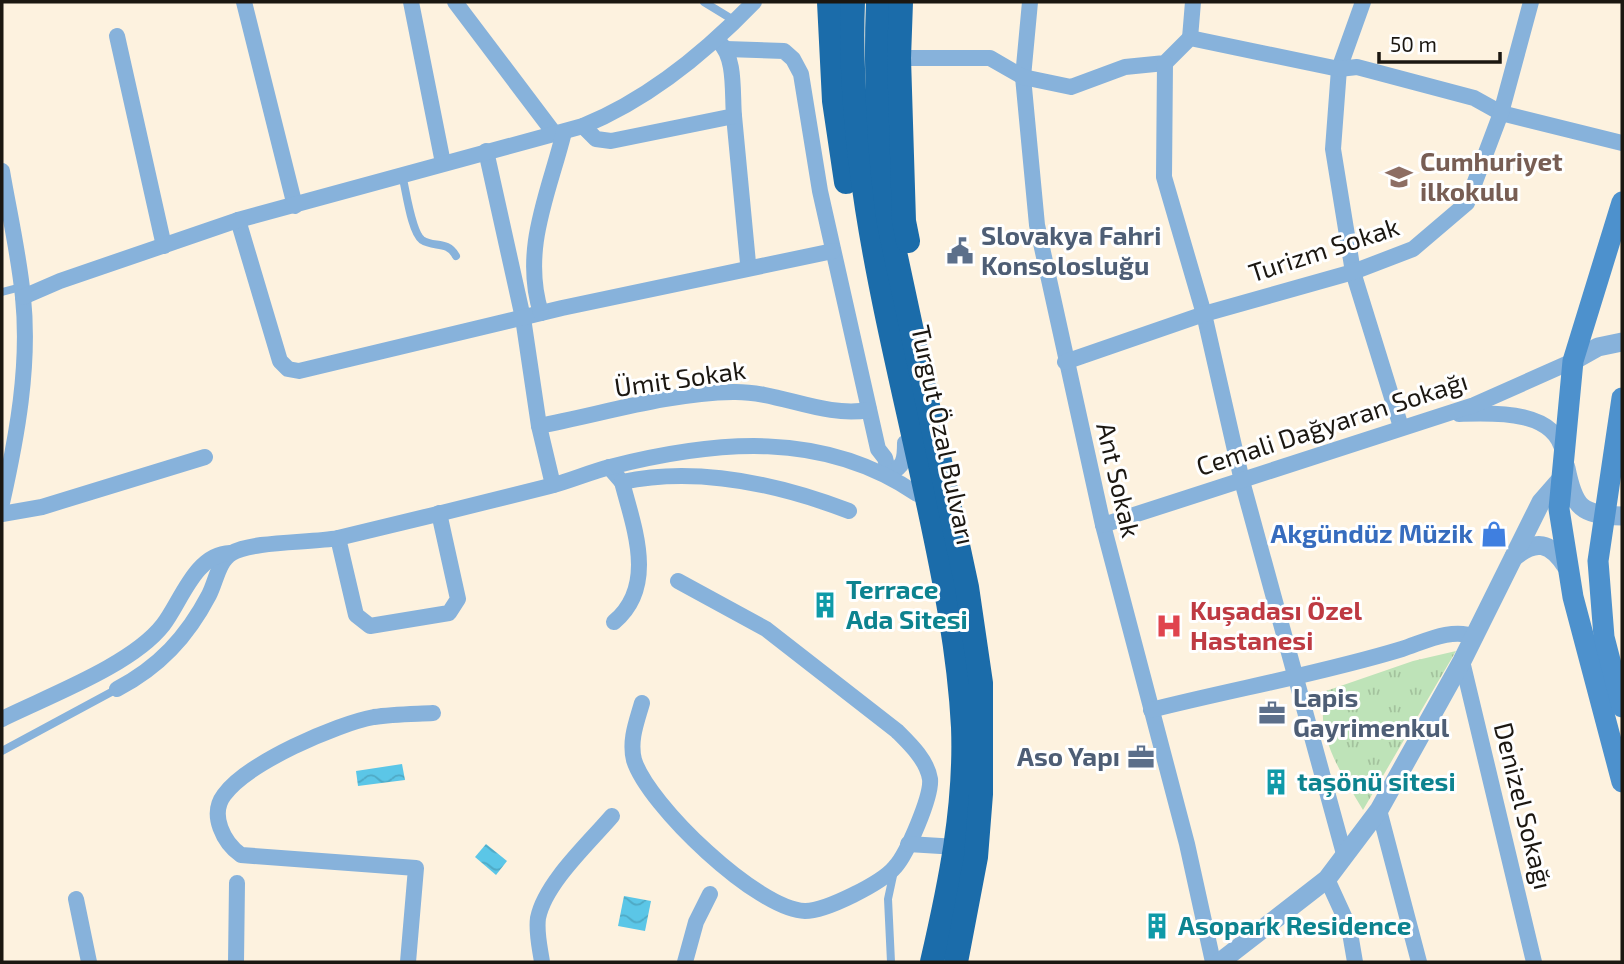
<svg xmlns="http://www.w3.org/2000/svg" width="1624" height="964" font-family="'Exo 2',sans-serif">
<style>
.grass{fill:url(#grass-tufts)}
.water{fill:url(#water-waves)}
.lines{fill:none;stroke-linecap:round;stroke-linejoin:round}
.service{stroke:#87b2db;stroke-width:8}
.minor{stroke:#87b2db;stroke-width:16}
.tertiary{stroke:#87b2db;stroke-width:19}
.secondary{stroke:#4d91cd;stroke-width:21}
.trunk{stroke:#1b6caa;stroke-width:24}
.labels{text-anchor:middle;stroke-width:6;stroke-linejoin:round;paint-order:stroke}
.education-label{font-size:26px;font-weight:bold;fill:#785e54;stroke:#fff;text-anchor:start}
.service-label{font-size:26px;font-weight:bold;fill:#4e5e75;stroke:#fff;text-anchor:start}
.street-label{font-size:26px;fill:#1b1711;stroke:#fff}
.shop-label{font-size:26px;font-weight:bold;fill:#366cbe;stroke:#fff;text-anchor:end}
.culture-label{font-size:26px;font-weight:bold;fill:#0d838f;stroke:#fff;text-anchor:start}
.health-label{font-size:26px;font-weight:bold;fill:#be3a42;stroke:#fff;text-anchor:start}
</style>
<defs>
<pattern id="grass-tufts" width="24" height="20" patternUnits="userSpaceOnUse" patternTransform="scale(1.75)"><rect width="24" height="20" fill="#bee3b8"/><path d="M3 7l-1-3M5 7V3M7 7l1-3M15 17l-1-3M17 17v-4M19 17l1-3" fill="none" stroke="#a3c29d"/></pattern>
<pattern id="water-waves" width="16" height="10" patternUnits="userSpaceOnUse" patternTransform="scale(1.75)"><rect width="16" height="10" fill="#5bc6e7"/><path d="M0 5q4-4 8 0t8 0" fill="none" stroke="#4fa9c5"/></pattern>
</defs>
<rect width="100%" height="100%" fill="#fdf2df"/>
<path class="grass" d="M1456 651 1363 810C1342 774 1313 734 1326 691L1413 661Z"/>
<g class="water">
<polygon points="402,764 405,780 358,786 356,771"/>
<polygon points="486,844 507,861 496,875 475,857"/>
<polygon points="624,896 651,901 645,931 618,926"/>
</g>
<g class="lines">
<g class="service">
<polyline points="704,2 735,21"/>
<path d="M402 175C406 189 411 232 422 240 434 248 447 240 456 256"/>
<polyline points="2,292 21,287"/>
<polyline points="2,751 117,689"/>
<polyline points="891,962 888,899 894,871"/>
</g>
<g class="minor">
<polyline points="244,2 295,206"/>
<polyline points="411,2 443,163"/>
<polyline points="455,2 554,133"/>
<polyline points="1030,2 1023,77 1037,225 1103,525 1187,844 1213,962"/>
<polyline points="1363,2 1339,69 1333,149 1353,272 1401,427"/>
<polyline points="117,36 164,246"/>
<polyline points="1190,38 1193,2"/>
<polyline points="726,49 784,51 793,59 801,74 820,191 878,449 885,458 889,474"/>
<polyline points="899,58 990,58 1023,77 1071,87 1125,67 1165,63 1190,38 1339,69 1357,67 1474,98 1501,113 1622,143"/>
<polyline points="1165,63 1164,177 1204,314 1242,481 1344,854"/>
<polyline points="734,116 748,263"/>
<path d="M583 126 596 139 611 141 734 116C732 94 736 57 719 42"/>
<polyline points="486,151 523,318 539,426 553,485"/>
<path d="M2 171C9 212 19 255 23 297 30 366 17 436 2 503"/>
<polyline points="238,220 280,361 288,369 299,371 562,308 833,251"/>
<path d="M23 297 60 281 238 220 583 126C649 99 705 53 754 2"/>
<path d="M541 313C521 249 549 193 564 132"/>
<polyline points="1065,362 1204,314 1353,272 1413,249 1467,203 1501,113 1531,2"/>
<path d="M1459 414C1492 413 1556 409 1563 453"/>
<path d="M539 426C602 414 669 393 733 392 780 391 822 418 869 410"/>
<path d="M609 467 622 482C698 466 778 484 849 511"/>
<path d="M889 474C904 466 905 460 905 443"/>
<polyline points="2,514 42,507 205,457"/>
<polyline points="1103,525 1474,405 1573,361"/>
<polyline points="338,538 356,615 370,626 449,613 458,599 439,513"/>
<path d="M614 622C657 586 634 528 622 482"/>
<polyline points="1462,661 1534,962"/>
<path d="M117 689C159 667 187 637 209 595 216 582 218 561 232 553 252 541 311 543 338 538 409 521 479 504 550 486 570 481 590 472 610 467 716 440 823 430 917 494"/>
<path d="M642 703C637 721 629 740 634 760 648 805 758 910 805 911 826 911 882 883 895 867 907 854 932 796 930 779 927 760 910 744 897 731L766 629 678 581"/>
<path d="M1151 710C1234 689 1320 674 1402 649 1424 642 1452 627 1475 637"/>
<path d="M2 719C48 696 132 665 163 625 181 602 195 554 230 553"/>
<polyline points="1379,810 1419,962"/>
<polyline points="908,844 957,847"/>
<polyline points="1327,879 1349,927 1355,962"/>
<polyline points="76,899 89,962"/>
<polyline points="236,962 237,883"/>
<path d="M408 962 416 868 241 855C224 843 209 815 224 795 247 763 336 724 374 717 393 714 414 714 433 713"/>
<path d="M542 962C540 948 536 933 538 918 545 883 589 843 612 816"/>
<polyline points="685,962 696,922 710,894"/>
</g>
<g class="tertiary">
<polyline points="1573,361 1598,347 1622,342"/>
<path d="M1566 468C1574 508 1581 515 1622 516"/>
<path d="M1514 557C1536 539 1550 542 1566 566"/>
<polyline points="1220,962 1327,879 1379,810 1462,661 1541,502 1562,478"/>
</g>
<g class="secondary">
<polyline points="1622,202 1573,361 1559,509 1573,597 1622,782"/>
<polyline points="1622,398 1598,561 1604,637 1622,707"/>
</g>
<g class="trunk">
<polyline points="829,2 834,101 846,182"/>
<path d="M853 2C846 172 893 337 928 503 944 577 959 651 963 727 966 807 950 884 932 962"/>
<path d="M878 2C875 77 878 150 889 224L967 587 981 683V794L976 857 956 962"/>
<polyline points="901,2 899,58 904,221 908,241"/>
</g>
</g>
<defs>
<g id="school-bare" transform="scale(2.1)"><path d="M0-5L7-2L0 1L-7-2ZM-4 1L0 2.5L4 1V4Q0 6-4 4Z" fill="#8d6e63" stroke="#fff" stroke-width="2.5" paint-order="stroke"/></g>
<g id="civic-bare" transform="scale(2.1)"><path d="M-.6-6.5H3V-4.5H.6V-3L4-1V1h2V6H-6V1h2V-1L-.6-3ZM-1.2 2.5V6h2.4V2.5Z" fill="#5c6f8a" stroke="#fff" stroke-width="2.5" paint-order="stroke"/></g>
<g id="shop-bare" transform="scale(2.1)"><path d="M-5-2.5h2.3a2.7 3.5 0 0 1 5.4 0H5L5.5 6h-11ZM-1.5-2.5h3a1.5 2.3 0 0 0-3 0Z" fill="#3f7fe0" stroke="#fff" stroke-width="2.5" paint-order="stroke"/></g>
<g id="building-bare" transform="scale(2.1)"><path d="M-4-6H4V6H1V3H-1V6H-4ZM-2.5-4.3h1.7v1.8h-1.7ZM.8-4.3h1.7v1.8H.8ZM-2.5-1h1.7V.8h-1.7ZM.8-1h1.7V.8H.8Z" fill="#0f9aa8" stroke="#fff" stroke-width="2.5" paint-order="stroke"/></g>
<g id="hospital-bare" transform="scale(2.1)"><path d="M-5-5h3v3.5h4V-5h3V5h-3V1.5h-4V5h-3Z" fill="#e0444e" stroke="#fff" stroke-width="2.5" paint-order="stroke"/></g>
<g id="office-bare" transform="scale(2.1)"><path d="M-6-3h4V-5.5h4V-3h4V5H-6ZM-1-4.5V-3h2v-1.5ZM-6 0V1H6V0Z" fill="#5c6f8a" stroke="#fff" stroke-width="2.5" paint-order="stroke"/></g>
</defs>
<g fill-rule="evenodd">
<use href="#school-bare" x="1399" y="177"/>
<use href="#civic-bare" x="960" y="251"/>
<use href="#shop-bare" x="1494" y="534"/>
<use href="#building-bare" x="825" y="605"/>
<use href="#hospital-bare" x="1169" y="626"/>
<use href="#office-bare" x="1272" y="713"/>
<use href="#office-bare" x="1141" y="757"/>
<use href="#building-bare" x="1276" y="782"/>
<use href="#building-bare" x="1157" y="926"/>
</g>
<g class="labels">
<g class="education-label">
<text x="1420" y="171">Cumhuriyet<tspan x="1420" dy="30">ilkokulu</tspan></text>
</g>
<g class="service-label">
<text x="981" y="245">Slovakya Fahri<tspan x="981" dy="30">Konsolosluğu</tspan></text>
<text x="1293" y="707">Lapis<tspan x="1293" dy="30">Gayrimenkul</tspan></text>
<text x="1120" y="766" text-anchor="end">Aso Yapı</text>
</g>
<g class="street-label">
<text transform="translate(1324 250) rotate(-18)" y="9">Turizm Sokak</text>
<text transform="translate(680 379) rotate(-8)" y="9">Ümit Sokak</text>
<text transform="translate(1332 424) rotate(-18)" y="9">Cemali Dağyaran Sokağı</text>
<text transform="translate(943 435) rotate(78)" y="9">Turgut Özal Bulvarı</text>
<text transform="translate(1118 480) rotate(77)" y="9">Ant Sokak</text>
<text transform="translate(1523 806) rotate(76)" y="9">Denizel Sokağı</text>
</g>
<g class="shop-label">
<text x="1473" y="543">Akgündüz Müzik</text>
</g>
<g class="culture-label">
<text x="846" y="599">Terrace<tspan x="846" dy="30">Ada Sitesi</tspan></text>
<text x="1297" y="791">taşönü sitesi</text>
<text x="1178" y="935">Asopark Residence</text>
</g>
<g class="health-label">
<text x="1190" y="620">Kuşadası Özel<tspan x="1190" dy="30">Hastanesi</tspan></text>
</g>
</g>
<rect width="1624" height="964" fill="none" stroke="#1b1711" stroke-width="7"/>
<path d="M1379 52v10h121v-10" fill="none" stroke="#1b1711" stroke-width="3.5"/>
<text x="1390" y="52" font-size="21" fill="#1b1711" stroke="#ffffff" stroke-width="5" paint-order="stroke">50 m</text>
</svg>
